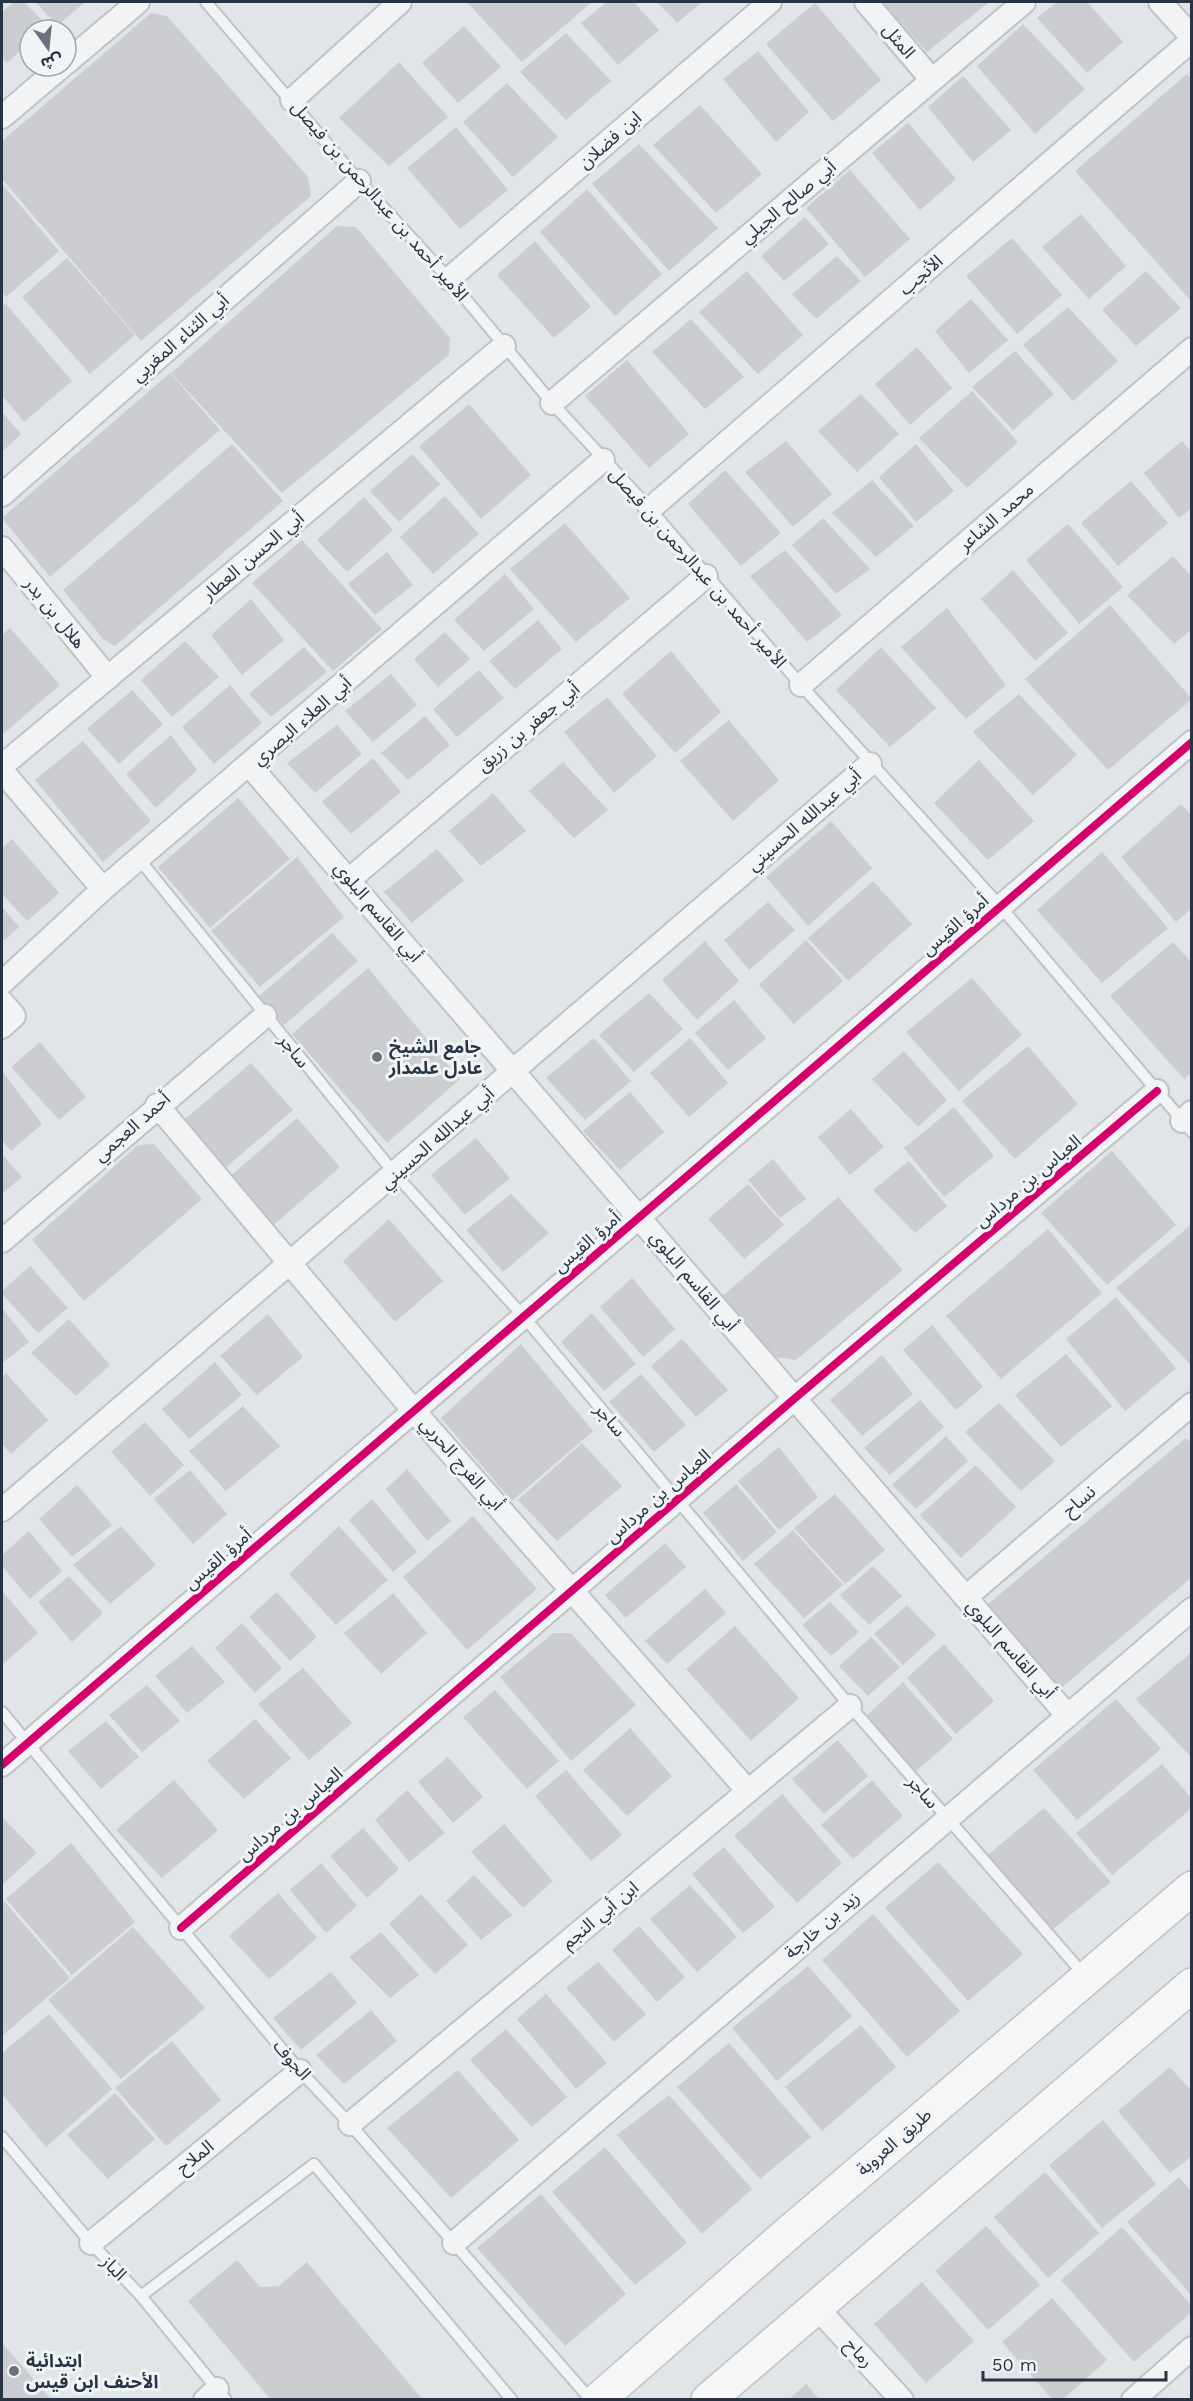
<svg xmlns="http://www.w3.org/2000/svg" width="1193" height="2401" font-family="'Work Sans','Noto Sans Arabic',sans-serif">
<style>
.building{fill:#cbcdd0}
.lines{fill:none;stroke-linecap:round;stroke-linejoin:round}
.service-casing{stroke:#c0c3c6;stroke-width:14}
.minor-casing{stroke:#c0c3c6;stroke-width:26}
.primary-casing{stroke:#bfc2c6;stroke-width:36}
.service{stroke:#f2f3f4;stroke-width:10}
.minor{stroke:#f2f3f4;stroke-width:22}
.primary{stroke:#f6f6f7;stroke-width:33}
.cycleway-casing{stroke:#f0f4f7;stroke-width:11}
.cycleway{stroke:#d6006c;stroke-width:8}
.poi-dot{fill:#69727d;stroke:#f0f4f7;stroke-width:2}
.labels{text-anchor:middle;stroke-width:6;stroke-linejoin:round;paint-order:stroke}
.street-label{font-size:18px;fill:#283443;stroke:#f0f4f7}
.poi-label{font-size:18px;font-weight:bold;fill:#283443;stroke:#f0f4f7;text-anchor:start}
</style>
<rect width="100%" height="100%" fill="#e2e5e8"/>
<g class="building">
<polygon points="14,2 24,2 48,26 44,30 30,30 30,42 7,63 2,58 2,12"/>
<polygon points="36,2 85,2 57,26"/>
<polygon points="467,2 592,2 522,62"/>
<polygon points="607,2 634,2 659,30 618,65 581,23"/>
<polygon points="657,2 702,2 677,23"/>
<polygon points="882,2 989,2 927,52"/>
<polygon points="1057,2 1087,2 1123,42 1087,73 1037,18"/>
<polygon points="815,3 881,80 833,121 766,44"/>
<polygon points="151,13 167,16 308,177 311,196 141,341 2,179 2,141"/>
<polygon points="1023,24 1085,89 1035,134 977,66"/>
<polygon points="464,26 501,67 458,103 422,63"/>
<polygon points="566,33 611,81 566,120 520,72"/>
<polygon points="758,51 809,112 776,142 723,79"/>
<polygon points="399,62 448,117 389,166 339,118"/>
<polygon points="1187,74 1192,80 1192,302 1075,171"/>
<polygon points="963,76 1011,130 973,162 928,107"/>
<polygon points="507,83 558,137 513,177 463,122"/>
<polygon points="700,105 762,174 716,213 653,145"/>
<polygon points="908,123 956,179 920,210 872,153"/>
<polygon points="456,127 508,190 460,229 407,168"/>
<polygon points="639,144 718,228 669,271 592,184"/>
<polygon points="850,170 910,239 865,277 806,208"/>
<polygon points="2,184 59,251 6,297 2,292"/>
<polygon points="587,189 662,274 615,316 540,232"/>
<polygon points="1081,214 1126,266 1089,299 1042,247"/>
<polygon points="805,217 829,244 784,281 761,256"/>
<polygon points="337,226 356,227 450,338 449,355 282,493 171,373"/>
<polygon points="1012,238 1062,295 1017,334 966,276"/>
<polygon points="535,241 591,307 554,338 497,275"/>
<polygon points="837,256 861,281 816,319 792,294"/>
<polygon points="67,258 135,335 90,374 22,297"/>
<polygon points="747,271 803,335 758,374 699,312"/>
<polygon points="1146,271 1181,308 1136,346 1102,310"/>
<polygon points="971,299 1008,340 969,373 935,331"/>
<polygon points="5,303 72,381 24,422 2,395 2,306"/>
<polygon points="1068,307 1118,361 1073,401 1023,345"/>
<polygon points="691,319 744,377 705,409 652,352"/>
<polygon points="917,347 952,388 910,425 875,384"/>
<polygon points="1015,351 1054,394 1013,430 972,387"/>
<polygon points="627,360 689,434 649,468 585,396"/>
<polygon points="170,373 220,430 50,577 2,518"/>
<polygon points="972,391 1018,442 967,488 919,438"/>
<polygon points="861,394 899,434 857,472 818,431"/>
<polygon points="469,404 531,475 481,519 419,446"/>
<polygon points="2,412 21,434 2,452"/>
<polygon points="786,441 832,494 793,527 745,472"/>
<polygon points="1182,441 1192,453 1192,508 1179,518 1144,473"/>
<polygon points="232,444 283,501 115,646 104,640 63,590"/>
<polygon points="916,444 954,491 916,522 879,477"/>
<polygon points="412,454 440,484 399,522 370,491"/>
<polygon points="725,470 781,533 741,566 688,504"/>
<polygon points="872,480 914,526 876,557 832,513"/>
<polygon points="1131,481 1168,523 1118,566 1081,523"/>
<polygon points="445,496 479,534 433,574 400,537"/>
<polygon points="364,497 393,530 347,572 317,540"/>
<polygon points="823,518 870,569 836,594 792,545"/>
<polygon points="565,523 630,598 576,642 510,569"/>
<polygon points="1068,524 1123,587 1079,624 1026,560"/>
<polygon points="302,540 382,629 333,671 252,583"/>
<polygon points="785,550 842,615 807,642 750,576"/>
<polygon points="387,552 413,585 375,615 348,584"/>
<polygon points="1173,556 1192,577 1192,629 1174,644 1127,595"/>
<polygon points="1013,570 1068,633 1035,661 981,599"/>
<polygon points="505,574 534,609 484,651 454,620"/>
<polygon points="251,599 284,640 242,675 211,635"/>
<polygon points="1110,605 1192,699 1108,770 1025,679"/>
<polygon points="947,608 1006,685 966,719 901,647"/>
<polygon points="538,620 562,649 515,689 489,661"/>
<polygon points="10,628 60,685 2,735 2,635"/>
<polygon points="445,632 470,659 438,687 414,659"/>
<polygon points="185,641 219,677 172,717 141,680"/>
<polygon points="304,647 327,672 271,717 249,694"/>
<polygon points="881,647 936,708 890,747 836,690"/>
<polygon points="671,651 721,712 675,753 622,694"/>
<polygon points="479,670 504,698 457,737 433,709"/>
<polygon points="391,674 417,705 373,742 345,711"/>
<polygon points="230,685 262,723 214,764 182,727"/>
<polygon points="132,690 163,724 119,764 87,729"/>
<polygon points="1019,694 1077,755 1033,795 973,732"/>
<polygon points="607,697 657,756 614,793 564,732"/>
<polygon points="425,716 450,745 408,780 381,753"/>
<polygon points="729,720 779,780 733,821 680,761"/>
<polygon points="337,725 362,754 315,793 287,763"/>
<polygon points="171,735 197,770 156,808 126,774"/>
<polygon points="83,741 151,821 103,862 35,780"/>
<polygon points="373,758 401,792 351,834 322,802"/>
<polygon points="979,760 1034,821 988,860 934,803"/>
<polygon points="563,762 608,810 574,838 529,791"/>
<polygon points="493,793 526,831 481,866 449,831"/>
<polygon points="238,798 290,859 210,928 158,867"/>
<polygon points="1181,804 1192,816 1192,908 1176,922 1121,857"/>
<polygon points="831,821 872,868 808,926 766,877"/>
<polygon points="12,839 59,893 27,921 2,894 2,848"/>
<polygon points="437,849 464,880 412,923 384,892"/>
<polygon points="1102,852 1168,928 1102,983 1037,910"/>
<polygon points="297,857 344,917 260,987 211,931"/>
<polygon points="873,881 912,924 848,981 808,938"/>
<polygon points="768,902 795,930 749,970 724,940"/>
<polygon points="2,907 19,927 2,942"/>
<polygon points="332,933 358,961 284,1025 258,997"/>
<polygon points="806,940 843,981 794,1024 759,985"/>
<polygon points="705,941 739,981 697,1020 662,980"/>
<polygon points="1173,942 1192,963 1192,1072 1184,1079 1110,996"/>
<polygon points="368,968 460,1079 387,1143 292,1034"/>
<polygon points="972,978 1022,1035 959,1091 906,1032"/>
<polygon points="649,993 683,1029 634,1072 599,1035"/>
<polygon points="734,1000 766,1038 728,1070 695,1033"/>
<polygon points="594,1038 631,1081 585,1120 546,1078"/>
<polygon points="690,1038 728,1083 689,1117 650,1073"/>
<polygon points="40,1042 86,1097 59,1120 11,1067"/>
<polygon points="1028,1046 1078,1104 1015,1159 962,1101"/>
<polygon points="904,1051 947,1100 918,1127 872,1079"/>
<polygon points="251,1063 293,1110 225,1168 184,1120"/>
<polygon points="2,1071 42,1124 11,1151 2,1140"/>
<polygon points="630,1092 664,1132 620,1170 583,1131"/>
<polygon points="954,1107 994,1156 944,1197 904,1148"/>
<polygon points="851,1109 884,1147 850,1175 818,1137"/>
<polygon points="297,1118 340,1167 269,1229 226,1180"/>
<polygon points="476,1138 510,1178 465,1215 431,1175"/>
<polygon points="154,1144 202,1199 84,1301 32,1240 138,1145"/>
<polygon points="1112,1151 1176,1225 1107,1285 1041,1213"/>
<polygon points="2,1154 22,1177 2,1194"/>
<polygon points="773,1159 806,1199 780,1218 748,1180"/>
<polygon points="909,1161 947,1206 915,1233 873,1190"/>
<polygon points="748,1184 784,1225 744,1259 708,1219"/>
<polygon points="511,1194 549,1233 503,1272 466,1230"/>
<polygon points="838,1197 903,1270 796,1360 775,1357 721,1297"/>
<polygon points="389,1219 443,1281 395,1322 343,1261"/>
<polygon points="1192,1224 1192,1366 1116,1288"/>
<polygon points="1048,1229 1102,1293 1001,1379 946,1316"/>
<polygon points="30,1266 68,1308 38,1333 2,1294 2,1291"/>
<polygon points="632,1278 675,1329 643,1357 600,1307"/>
<polygon points="1116,1297 1176,1368 1125,1411 1066,1339"/>
<polygon points="2,1308 29,1342 2,1363"/>
<polygon points="592,1313 636,1364 604,1391 561,1342"/>
<polygon points="268,1314 303,1357 257,1395 220,1356"/>
<polygon points="69,1319 110,1365 76,1396 31,1353"/>
<polygon points="932,1325 983,1387 956,1410 903,1350"/>
<polygon points="682,1339 728,1390 696,1417 651,1366"/>
<polygon points="521,1344 593,1431 512,1501 441,1418"/>
<polygon points="1066,1354 1112,1406 1061,1447 1015,1395"/>
<polygon points="882,1355 913,1394 862,1436 830,1400"/>
<polygon points="215,1362 242,1395 189,1439 162,1409"/>
<polygon points="6,1373 48,1420 11,1454 2,1444 2,1377"/>
<polygon points="641,1374 686,1425 654,1452 609,1402"/>
<polygon points="920,1400 944,1427 890,1475 864,1448"/>
<polygon points="999,1403 1055,1461 1021,1491 965,1432"/>
<polygon points="243,1406 280,1446 226,1491 189,1451"/>
<polygon points="145,1422 184,1465 150,1496 111,1452"/>
<polygon points="946,1436 968,1461 916,1509 892,1485"/>
<polygon points="1186,1438 1192,1444 1192,1577 1060,1689 988,1604"/>
<polygon points="582,1443 622,1486 557,1541 518,1500"/>
<polygon points="779,1447 818,1497 779,1530 738,1481"/>
<polygon points="976,1465 1016,1507 961,1558 920,1515"/>
<polygon points="407,1469 451,1521 427,1541 386,1489"/>
<polygon points="190,1470 227,1514 193,1544 154,1499"/>
<polygon points="736,1484 777,1532 743,1561 703,1513"/>
<polygon points="77,1485 112,1525 72,1557 39,1519"/>
<polygon points="835,1494 885,1550 845,1584 794,1528"/>
<polygon points="372,1499 417,1552 393,1572 349,1520"/>
<polygon points="473,1516 537,1589 467,1650 403,1577"/>
<polygon points="121,1526 156,1565 110,1604 73,1565"/>
<polygon points="339,1526 388,1580 336,1625 289,1574"/>
<polygon points="793,1530 843,1585 804,1618 754,1564"/>
<polygon points="29,1531 62,1571 30,1599 2,1566 2,1555"/>
<polygon points="665,1543 686,1567 626,1618 605,1595"/>
<polygon points="873,1566 902,1596 869,1625 840,1595"/>
<polygon points="69,1576 103,1613 72,1642 38,1602"/>
<polygon points="705,1589 726,1613 667,1664 645,1641"/>
<polygon points="2,1591 38,1633 2,1665"/>
<polygon points="277,1592 317,1637 290,1661 249,1617"/>
<polygon points="393,1593 427,1633 381,1674 344,1633"/>
<polygon points="830,1602 859,1632 831,1656 802,1625"/>
<polygon points="907,1605 936,1635 903,1665 874,1634"/>
<polygon points="242,1623 282,1668 255,1693 215,1648"/>
<polygon points="735,1626 799,1698 751,1741 686,1669"/>
<polygon points="553,1633 571,1633 636,1705 571,1761 500,1677"/>
<polygon points="871,1637 900,1667 868,1696 839,1666"/>
<polygon points="944,1644 994,1701 956,1734 907,1678"/>
<polygon points="192,1646 225,1682 187,1713 155,1676"/>
<polygon points="1192,1652 1192,1758 1136,1699"/>
<polygon points="303,1668 352,1723 309,1760 258,1704"/>
<polygon points="903,1682 953,1739 915,1772 865,1717"/>
<polygon points="147,1685 180,1721 142,1752 109,1715"/>
<polygon points="495,1690 559,1761 527,1789 463,1717"/>
<polygon points="1116,1699 1161,1749 1077,1820 1033,1770"/>
<polygon points="255,1719 291,1758 244,1799 207,1761"/>
<polygon points="106,1721 139,1757 101,1789 68,1751"/>
<polygon points="630,1728 672,1776 627,1816 583,1770"/>
<polygon points="838,1740 868,1776 824,1814 792,1779"/>
<polygon points="448,1757 483,1797 453,1823 418,1782"/>
<polygon points="1162,1764 1192,1799 1192,1808 1112,1875 1076,1833"/>
<polygon points="566,1770 622,1835 591,1861 535,1796"/>
<polygon points="174,1780 218,1830 162,1878 116,1830"/>
<polygon points="872,1780 903,1816 853,1859 821,1825"/>
<polygon points="407,1790 445,1833 409,1862 375,1820"/>
<polygon points="782,1794 842,1863 797,1903 734,1836"/>
<polygon points="1044,1808 1111,1882 1053,1929 988,1855"/>
<polygon points="2,1817 37,1853 2,1885"/>
<polygon points="504,1824 553,1881 523,1908 471,1852"/>
<polygon points="363,1828 399,1869 367,1898 330,1856"/>
<polygon points="71,1843 135,1922 72,1975 6,1899"/>
<polygon points="724,1847 775,1907 743,1933 692,1874"/>
<polygon points="938,1862 1023,1954 968,2001 885,1908"/>
<polygon points="321,1863 357,1906 326,1933 290,1890"/>
<polygon points="474,1875 512,1915 481,1940 446,1901"/>
<polygon points="690,1885 737,1937 697,1972 650,1919"/>
<polygon points="278,1893 317,1938 269,1979 229,1936"/>
<polygon points="421,1894 468,1945 435,1974 389,1924"/>
<polygon points="4,1901 70,1978 2,2036 2,1904"/>
<polygon points="873,1914 960,2011 907,2057 822,1960"/>
<polygon points="639,1926 685,1977 657,2002 612,1950"/>
<polygon points="133,1927 205,2008 121,2079 48,2000"/>
<polygon points="381,1932 419,1975 390,1998 349,1957"/>
<polygon points="598,1962 646,2014 614,2042 566,1988"/>
<polygon points="808,1966 852,2016 777,2081 732,2028"/>
<polygon points="331,1972 357,2003 301,2050 273,2018"/>
<polygon points="546,1994 607,2063 576,2089 517,2019"/>
<polygon points="371,2010 397,2041 344,2084 316,2055"/>
<polygon points="49,2014 112,2089 46,2147 2,2094 2,2053"/>
<polygon points="861,2025 896,2067 822,2131 785,2087"/>
<polygon points="506,2029 567,2097 532,2127 470,2060"/>
<polygon points="172,2041 221,2100 166,2146 115,2088"/>
<polygon points="729,2043 811,2137 760,2179 677,2087"/>
<polygon points="1170,2067 1192,2092 1192,2156 1170,2173 1118,2111"/>
<polygon points="458,2070 519,2140 451,2198 387,2128"/>
<polygon points="115,2093 155,2139 108,2179 67,2135"/>
<polygon points="669,2095 752,2189 702,2234 617,2135"/>
<polygon points="1103,2120 1156,2184 1102,2228 1049,2165"/>
<polygon points="605,2147 687,2243 635,2285 552,2192"/>
<polygon points="1045,2172 1099,2233 1048,2278 994,2217"/>
<polygon points="1179,2177 1192,2192 1192,2296 1127,2222"/>
<polygon points="541,2194 626,2294 565,2346 477,2248"/>
<polygon points="986,2226 1040,2285 988,2330 935,2271"/>
<polygon points="1122,2227 1192,2306 1192,2312 1134,2362 1061,2280"/>
<polygon points="237,2260 260,2287 279,2286 307,2262 423,2400 271,2400 188,2301"/>
<polygon points="922,2282 974,2341 926,2383 874,2324"/>
<polygon points="1052,2298 1107,2360 1062,2400 1053,2400 1002,2342"/>
<polygon points="2,2343 52,2400 2,2400"/>
<polygon points="806,2384 820,2400 788,2400"/>
</g>
<g class="lines">
<g class="service-casing">
<g id="service">
<polyline points="206,2 359,181 449,279 552,403 650,509 801,685 1000,906 1192,1132"/>
<polyline points="139,859 395,1174 524,1317 850,1706 1085,1976"/>
<polyline points="2,1712 300,2071 350,2124 591,2400"/>
<polyline points="2,2137 91,2243 141,2296 226,2400"/>
<polyline points="141,2296 314,2164 512,2400"/>
</g>
</g>
<g class="minor-casing">
<g id="minor">
<polyline points="866,2 932,80"/>
<polyline points="1160,2 1192,37"/>
<polyline points="66,63 138,2"/>
<polyline points="292,100 400,2"/>
<polyline points="2,117 62,66"/>
<polyline points="449,279 770,2"/>
<polyline points="552,403 1024,2"/>
<polyline points="2,495 359,181"/>
<polyline points="650,509 1192,40"/>
<polyline points="2,548 108,678"/>
<polyline points="801,685 1192,349"/>
<polyline points="2,766 504,346"/>
<polyline points="250,766 1067,1715"/>
<polyline points="2,771 103,889"/>
<polyline points="350,879 706,576"/>
<polyline points="2,983 103,889 603,460"/>
<polyline points="2,1002 14,1016 2,1027"/>
<polyline points="157,1105 413,1410 748,1791"/>
<polyline points="1182,1121 1192,1112"/>
<polyline points="2,1241 265,1016"/>
<polyline points="2,1510 870,764"/>
<polyline points="966,1597 1192,1404"/>
<polyline points="2,1765 1192,742"/>
<polyline points="181,1928 794,1399 1157,1091"/>
<polyline points="350,2124 850,1706"/>
<polyline points="91,2243 300,2071"/>
<polyline points="454,2243 1192,1609"/>
<polyline points="816,2307 902,2400"/>
<polyline points="205,2400 217,2389"/>
<polyline points="1133,2400 1192,2348"/>
</g>
</g>
<g class="primary-casing">
<g id="primary">
<polyline points="598,2400 786,2235 1192,1888"/>
<polyline points="708,2400 1192,1985"/>
</g>
</g>
<use href="#service" class="service"/>
<use href="#minor" class="minor"/>
<use href="#primary" class="primary"/>
<g class="cycleway-casing">
<g id="cycleway">
<polyline points="2,1765 1192,742"/>
<polyline points="181,1928 794,1399 1157,1091"/>
</g>
</g>
<use href="#cycleway" class="cycleway"/>
</g>
<g class="poi-dot">
<circle cx="377" cy="1057" r="6"/>
<circle cx="14" cy="2371" r="6"/>
</g>
<g class="labels">
<g class="street-label">
<text transform="translate(899 41) rotate(50)" y="6">المثل</text>
<text transform="translate(610 140) rotate(-41)" y="6">ابن فضلان</text>
<text transform="translate(380 201) rotate(49)" y="6">الأمير أحمد بن عبدالرحمن بن فيصل</text>
<text transform="translate(788 202) rotate(-40)" y="6">أبي صالح الجيلي</text>
<text transform="translate(921 275) rotate(-41)" y="6">الأنجب</text>
<text transform="translate(180 338) rotate(-41)" y="6">أبي الثناء المغربي</text>
<text transform="translate(996 517) rotate(-41)" y="6">محمد الشاعر</text>
<text transform="translate(253 556) rotate(-40)" y="6">أبي الحسن العطار</text>
<text transform="translate(698 568) rotate(49)" y="6">الأمير أحمد بن عبدالرحمن بن فيصل</text>
<text transform="translate(55 613) rotate(51)" y="6">هلال بن بدر</text>
<text transform="translate(302 721) rotate(-41)" y="6">أبي العلاء البصري</text>
<text transform="translate(528 727) rotate(-40)" y="6">أبي جعفر بن زريق</text>
<text transform="translate(804 820) rotate(-41)" y="6">أبي عبدالله الحسيني</text>
<text transform="translate(378 912) rotate(50)" y="6">أبي القاسم البلوي</text>
<text transform="translate(955 925) rotate(-41)" y="6">أمرؤ القيس</text>
<text transform="translate(294 1051) rotate(51)" y="6">ساجر</text>
<text transform="translate(132 1127) rotate(-41)" y="6">أحمد العجمي</text>
<text transform="translate(437 1138) rotate(-41)" y="6">أبي عبدالله الحسيني</text>
<text transform="translate(1028 1181) rotate(-40)" y="6">العباس بن مرداس</text>
<text transform="translate(587 1242) rotate(-41)" y="6">أمرؤ القيس</text>
<text transform="translate(694 1281) rotate(50)" y="6">أبي القاسم البلوي</text>
<text transform="translate(610 1420) rotate(50)" y="6">ساجر</text>
<text transform="translate(462 1464) rotate(49)" y="6">أبي الفرج الحربي</text>
<text transform="translate(658 1496) rotate(-41)" y="6">العباس بن مرداس</text>
<text transform="translate(1079 1501) rotate(-41)" y="6">نساح</text>
<text transform="translate(218 1559) rotate(-41)" y="6">أمرؤ القيس</text>
<text transform="translate(1011 1649) rotate(49)" y="6">أبي القاسم البلوي</text>
<text transform="translate(923 1792) rotate(49)" y="6">ساجر</text>
<text transform="translate(290 1814) rotate(-41)" y="6">العباس بن مرداس</text>
<text transform="translate(600 1915) rotate(-40)" y="6">ابن أبي النجم</text>
<text transform="translate(822 1925) rotate(-41)" y="6">زيد بن خارجة</text>
<text transform="translate(292 2060) rotate(49)" y="6">الجوف</text>
<text transform="translate(894 2142) rotate(-41)" y="6">طريق العروبة</text>
<text transform="translate(195 2157) rotate(-39)" y="6">الملاح</text>
<text transform="translate(114 2268) rotate(46)" y="6">الباز</text>
<text transform="translate(859 2353) rotate(47)" y="6">رماح</text>
</g>
<g class="poi-label">
<text x="389" y="1053">جامع الشيخ<tspan x="389" dy="21">عادل علمدار</tspan></text>
<text x="26" y="2367">ابتدائية<tspan x="26" dy="21">الأحنف ابن قيس</tspan></text>
</g>
</g>
<rect width="1193" height="2401" fill="none" stroke="#283443" stroke-width="6"/>
<g transform="translate(48 48) rotate(165)"><circle r="28" fill="#f0f4f7" stroke="#a0a7af" stroke-width="1.5"/>
<path d="M0-4.5L10 22L0 15L-10 22Z" fill="#69727d"/>
<text y="-9" font-size="16" font-weight="bold" text-anchor="middle" fill="#283443">ش</text>
</g>
<path d="M983 2371v9h183v-9" fill="none" stroke="#283443" stroke-width="3"/>
<text x="992" y="2371" font-size="18" fill="#283443" stroke="#f0f4f7" stroke-width="4.5" paint-order="stroke">50 m</text>
</svg>
